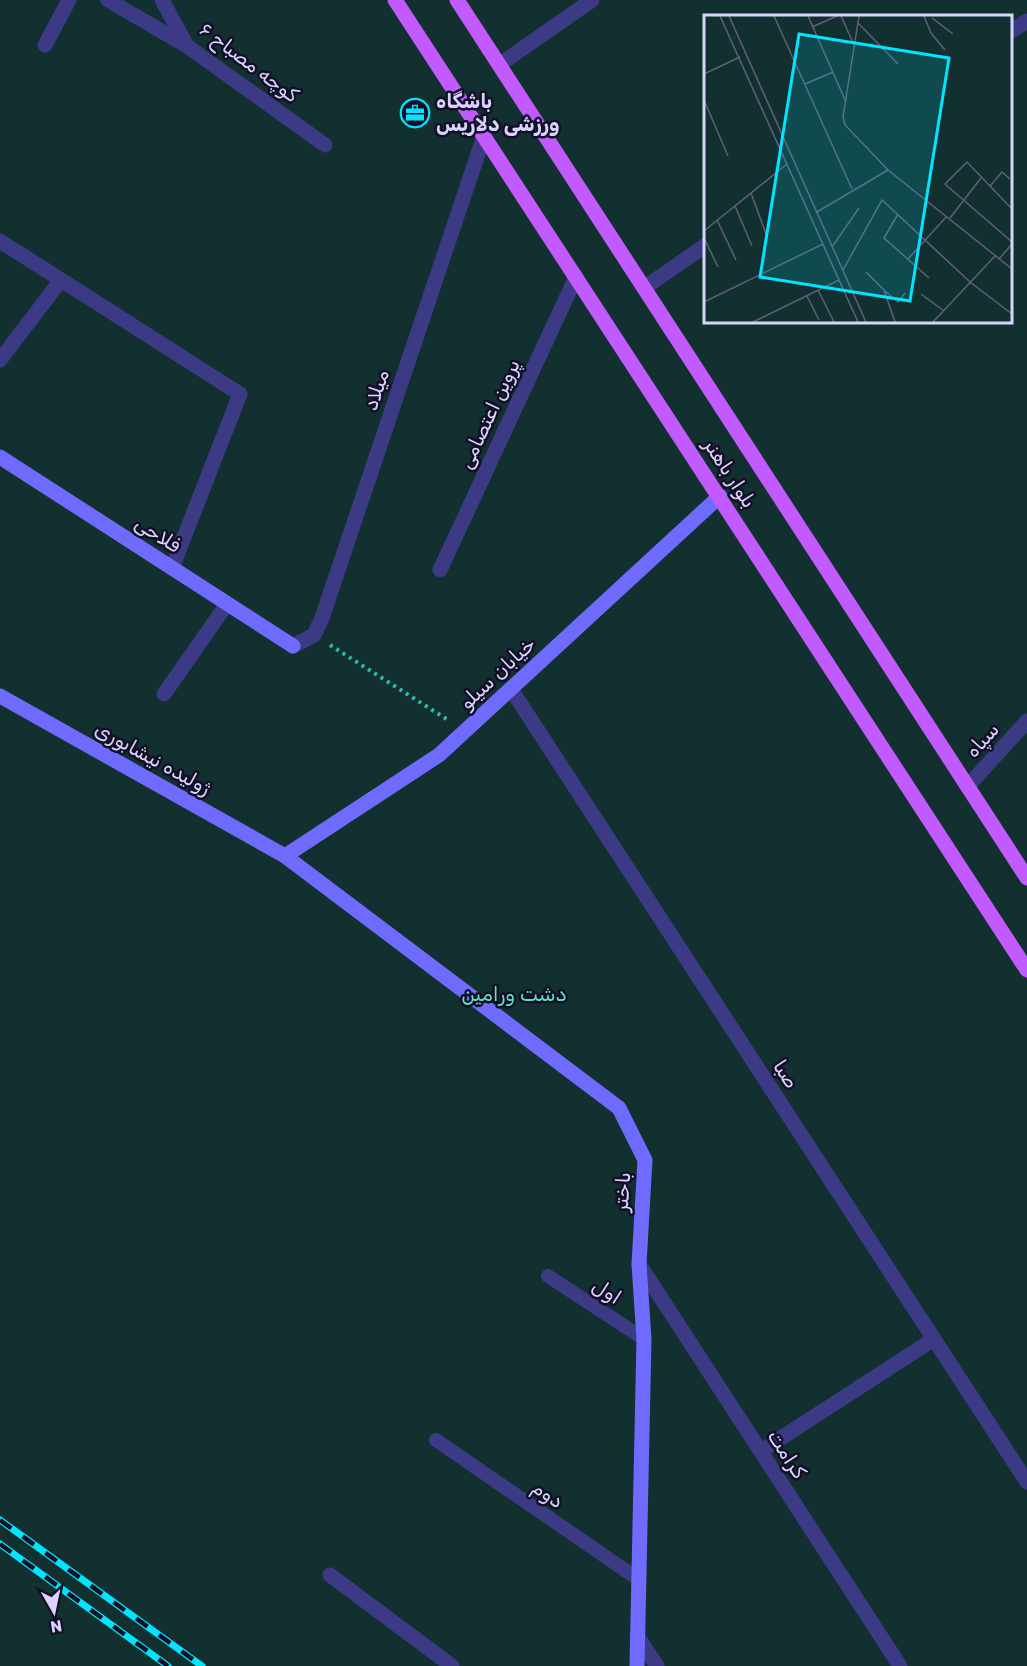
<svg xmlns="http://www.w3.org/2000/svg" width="1027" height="1666" font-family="Rubik,Vazirmatn,sans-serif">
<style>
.green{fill:#12302f;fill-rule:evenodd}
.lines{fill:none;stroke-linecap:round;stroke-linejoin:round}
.path{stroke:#2fb8b0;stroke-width:4;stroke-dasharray:3 4.5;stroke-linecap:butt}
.lane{stroke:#3d3a85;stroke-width:14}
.street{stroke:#3d3a85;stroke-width:15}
.secondary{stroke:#6f6bff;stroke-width:15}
.primary{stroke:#c25bff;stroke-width:15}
.rail-casing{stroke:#00e5ff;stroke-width:7}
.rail{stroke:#130f26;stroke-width:4.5;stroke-dasharray:14;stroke-linecap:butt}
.labels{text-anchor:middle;stroke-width:5;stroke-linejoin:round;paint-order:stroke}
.street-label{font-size:20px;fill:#d9d4ff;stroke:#130f26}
.poi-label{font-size:20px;font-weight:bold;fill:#d9d4ff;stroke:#130f26;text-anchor:start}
.park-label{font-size:20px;fill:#5fe0c0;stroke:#130f26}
.inset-road{fill:none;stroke:#625e7d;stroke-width:1.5}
.view{fill:#00e5ff;fill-opacity:0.15;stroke:#00e5ff;stroke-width:3}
.inset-edge{fill:none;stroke:#d9d4ff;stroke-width:3}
</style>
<rect width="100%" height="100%" fill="#130f26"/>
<path class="green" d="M0 0H1027V1666H0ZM706 16H1010V321H706Z"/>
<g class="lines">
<polyline class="path" points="330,645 448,720"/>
<g class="lane">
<polyline points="548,1276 644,1339"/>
<polyline points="436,1440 638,1579"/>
</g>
<g class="street">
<polyline points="108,0 187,46"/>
<polyline points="162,0 187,46 325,145"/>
<polyline points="1010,32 1027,21"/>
<polyline points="45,45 69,0"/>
<polyline points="499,65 592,0"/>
<polyline points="0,241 240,394 172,568"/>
<polyline points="644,288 706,245"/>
<polyline points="0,360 61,280"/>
<polyline points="440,570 576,277"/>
<polyline points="293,646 314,635 322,618 484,136"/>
<polyline points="511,689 1027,1482"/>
<polyline points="164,694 227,604"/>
<polyline points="967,787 1027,721"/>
<polyline points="639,1264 900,1666"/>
<polyline points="761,1451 934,1339"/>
<polyline points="330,1575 452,1666"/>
<polyline points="637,1636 657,1666"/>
</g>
<g class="secondary">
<polyline points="0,457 293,646"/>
<polyline points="0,696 285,856 619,1108 645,1160 639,1264 644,1339 637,1666"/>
<polyline points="285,856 439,755 720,496"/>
</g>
<g class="primary">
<polyline points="395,0 1027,970"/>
<polyline points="457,0 1027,878"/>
</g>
<g class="rail-casing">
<g id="rail">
<polyline points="0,1520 202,1666"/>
<polyline points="0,1544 168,1666"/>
</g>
</g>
<use href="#rail" class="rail"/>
</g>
<defs>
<g id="office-ring" transform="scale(1.5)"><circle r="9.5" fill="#130f26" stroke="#00e5ff" stroke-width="1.5"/><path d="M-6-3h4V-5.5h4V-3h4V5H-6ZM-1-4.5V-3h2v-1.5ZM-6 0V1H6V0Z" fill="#00e5ff"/></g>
</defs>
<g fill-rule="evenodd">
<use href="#office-ring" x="415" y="113"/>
</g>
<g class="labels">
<g class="street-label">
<text transform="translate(249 62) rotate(37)" y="7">کوچه مصباح ۶</text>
<text transform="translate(376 390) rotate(-71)" y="7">میلاد</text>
<text transform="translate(489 414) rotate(-65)" y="7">پروین اعتصامی</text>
<text transform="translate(730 473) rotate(57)" y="7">بلوار باهنر</text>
<text transform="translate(158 534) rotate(33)" y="7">فلاحی</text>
<text transform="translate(497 673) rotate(-43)" y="7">خیابان سیلو</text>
<text transform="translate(982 740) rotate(-48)" y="7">سپاه</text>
<text transform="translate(153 758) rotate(29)" y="7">ژولیده نیشابوری</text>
<text transform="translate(786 1074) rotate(57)" y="7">صبا</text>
<text transform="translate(622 1192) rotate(-86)" y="7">باختر</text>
<text transform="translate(607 1291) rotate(33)" y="7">اول</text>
<text transform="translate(787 1454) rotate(57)" y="7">کرامت</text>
<text transform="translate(548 1494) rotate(34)" y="7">دوم</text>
</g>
<g class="poi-label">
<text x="436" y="108">باشگاه<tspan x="436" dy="23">ورزشی دلاریس</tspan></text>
</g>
<g class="park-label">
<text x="514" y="1001">دشت ورامین</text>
</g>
</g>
<g transform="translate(704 15)">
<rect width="308" height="308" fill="#130f26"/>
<path d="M0 1H307V307H0Z" fill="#12302f"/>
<path class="inset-road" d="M16 1 154 307M25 1 162 307M70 1 148 174M104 1 142 87M137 1 151 32M155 1 139 102 141 110 184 155 308 254M220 1 227 18 241 35M228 3 249 19M154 8 194 49M108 12 133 1M0 59 36 42M101 69 129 57M0 85 24 141M286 171 298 157 306 164M47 178 62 219M31 191 48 231M308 194 263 147 241 169 308 227M113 197 184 155M194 199 180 223 225 263M246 203 277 163M13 205 32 245M0 216 83 149M0 223 14 252M128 232 155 193M204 244 243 201M295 244 308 229M139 255 178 185 266 267 308 299M162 257 180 275 191 307M114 275 130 307M181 276 194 287 201 278M217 279 240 296M103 281 115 305M0 287 119 229M49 307 135 265M229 307 291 241"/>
<path class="view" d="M95 19 245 43 206 286 56 262Z"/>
<rect width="308" height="308" class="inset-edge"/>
</g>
<g transform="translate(54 1612) rotate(171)" stroke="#130f26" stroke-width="4.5" paint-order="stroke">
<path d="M0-4.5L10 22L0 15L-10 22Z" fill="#d9d4ff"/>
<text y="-9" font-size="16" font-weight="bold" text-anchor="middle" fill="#d9d4ff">N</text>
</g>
</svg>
